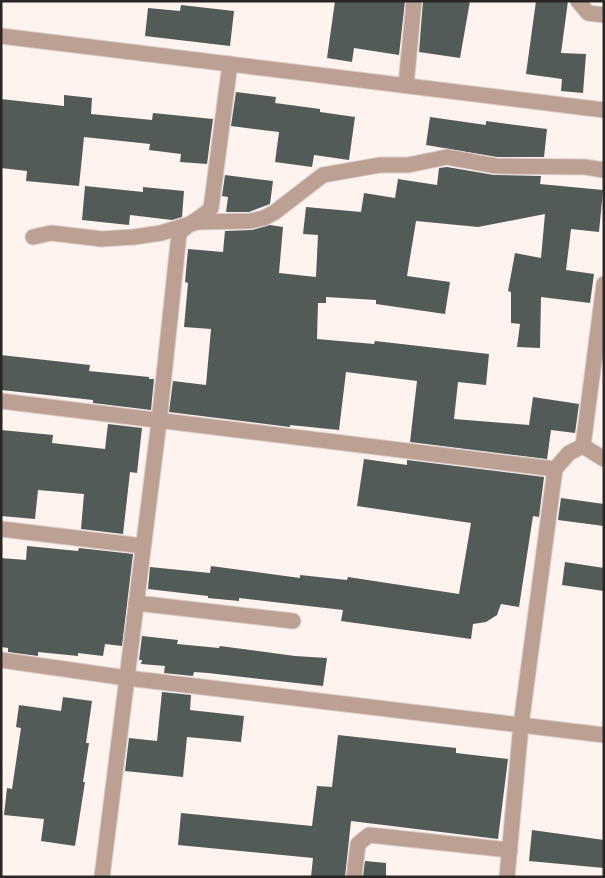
<svg xmlns="http://www.w3.org/2000/svg" width="605" height="878" font-family="Roboto,sans-serif">
<style>
.building{fill:#525b57}
.lines{fill:none;stroke-linecap:round;stroke-linejoin:round}
.street-casing{stroke:#d8ceca;stroke-width:17}
.street{stroke:#bda094;stroke-width:15}
</style>
<rect width="100%" height="100%" fill="#fef3ee"/>
<g class="building">
<polygon points="335,1 405,1 399,55 354,48 352,62 327,58"/>
<polygon points="423,1 470,1 460,58 419,52"/>
<polygon points="536,1 568,1 561,53 586,54 583,93 561,91 562,79 526,74"/>
<polygon points="181,5 234,11 230,46 145,36 148,8 180,11"/>
<polygon points="236,92 276,97 275,103 320,109 320,112 355,117 349,160 314,155 312,167 275,162 279,132 231,126"/>
<polygon points="64,95 92,98 91,114 152,120 153,113 213,119 207,164 180,162 181,154 149,150 150,144 84,137 79,186 26,181 27,171 1,168 1,99 64,106"/>
<polygon points="430,117 486,125 486,121 547,129 544,157 497,157 426,145"/>
<polygon points="447,167 494,175 541,176 540,184 603,190 599,232 571,229 566,270 594,274 590,303 541,297 540,348 517,347 520,324 511,323 511,292 508,291 515,253 541,258 545,214 478,227 416,221 407,276 450,282 445,314 376,304 376,300 326,297 326,303 318,303 317,339 374,344 375,341 489,354 486,385 458,382 454,419 529,425 533,397 579,404 575,433 551,430 547,459 410,442 417,381 346,372 339,430 290,425 290,427 169,412 173,381 206,385 211,329 184,327 188,283 185,282 188,249 223,252 225,231 252,230 270,225 283,227 279,273 316,277 318,235 303,234 306,207 361,212 364,193 395,198 398,179 437,185 439,168"/>
<polygon points="225,175 273,181 270,204 249,212 226,212 228,197 222,196"/>
<polygon points="85,186 143,192 143,187 184,191 182,217 172,220 130,215 129,225 82,220"/>
<polygon points="1,355 90,365 89,371 149,377 149,379 154,379 151,410 93,403 93,400 1,390"/>
<polygon points="108,424 142,428 137,473 130,472 123,534 81,529 84,494 38,490 35,519 1,516 1,430 53,435 52,443 105,449"/>
<polygon points="364,459 407,465 407,460 544,477 539,517 533,516 519,607 501,604 497,615 486,622 473,624 471,639 341,621 343,610 239,598 239,601 208,598 208,596 148,589 150,567 210,573 211,566 300,578 300,575 347,580 348,577 459,594 471,523 357,506"/>
<polygon points="561,498 604,504 604,526 558,520"/>
<polygon points="27,546 78,551 79,548 133,554 122,646 105,644 103,656 78,653 78,656 38,652 38,656 8,652 8,648 1,647 1,558 26,560"/>
<polygon points="565,562 604,568 604,591 562,585"/>
<polygon points="142,636 178,640 177,644 219,648 220,646 295,656 327,658 323,686 208,673 194,672 193,676 164,673 165,666 141,664 142,660 139,660"/>
<polygon points="162,692 191,695 190,710 244,716 241,742 187,737 183,777 125,771 129,738 157,741"/>
<polygon points="63,697 92,701 86,743 89,743 83,782 85,782 75,846 41,841 44,819 4,815 7,788 12,789 21,728 16,727 19,705 61,711"/>
<polygon points="338,735 456,748 456,753 508,759 498,839 351,821 345,877 311,877 313,858 178,845 181,813 312,826 317,786 332,787"/>
<polygon points="532,830 604,840 604,868 529,861"/>
<polygon points="365,861 386,863 386,877 363,877"/>
</g>
<g class="lines">
<g class="street-casing">
<g id="street">
<polyline points="578,1 588,13 604,15"/>
<polyline points="1,36 604,110"/>
<polyline points="406,85 414,1"/>
<polyline points="33,237 51,233 102,239 134,237 161,233 197,222 250,221 264,218 275,212 323,175 380,165 408,165 447,157 496,166 585,167 604,170"/>
<polyline points="1,401 555,469"/>
<polyline points="583,446 604,459"/>
<polyline points="1,529 143,546"/>
<polyline points="136,603 293,621"/>
<polyline points="1,660 127,678 604,735"/>
<path d="M102 877 159 422 179 234C188 222 202 219 211 208L230 64"/>
<polyline points="354,877 358,844 369,835 510,850"/>
<polyline points="507,877 521,725 555,469 569,453 583,446 604,284"/>
</g>
</g>
<use href="#street" class="street"/>
</g>
<rect width="605" height="878" fill="none" stroke="#2a2625" stroke-width="5"/>
</svg>
